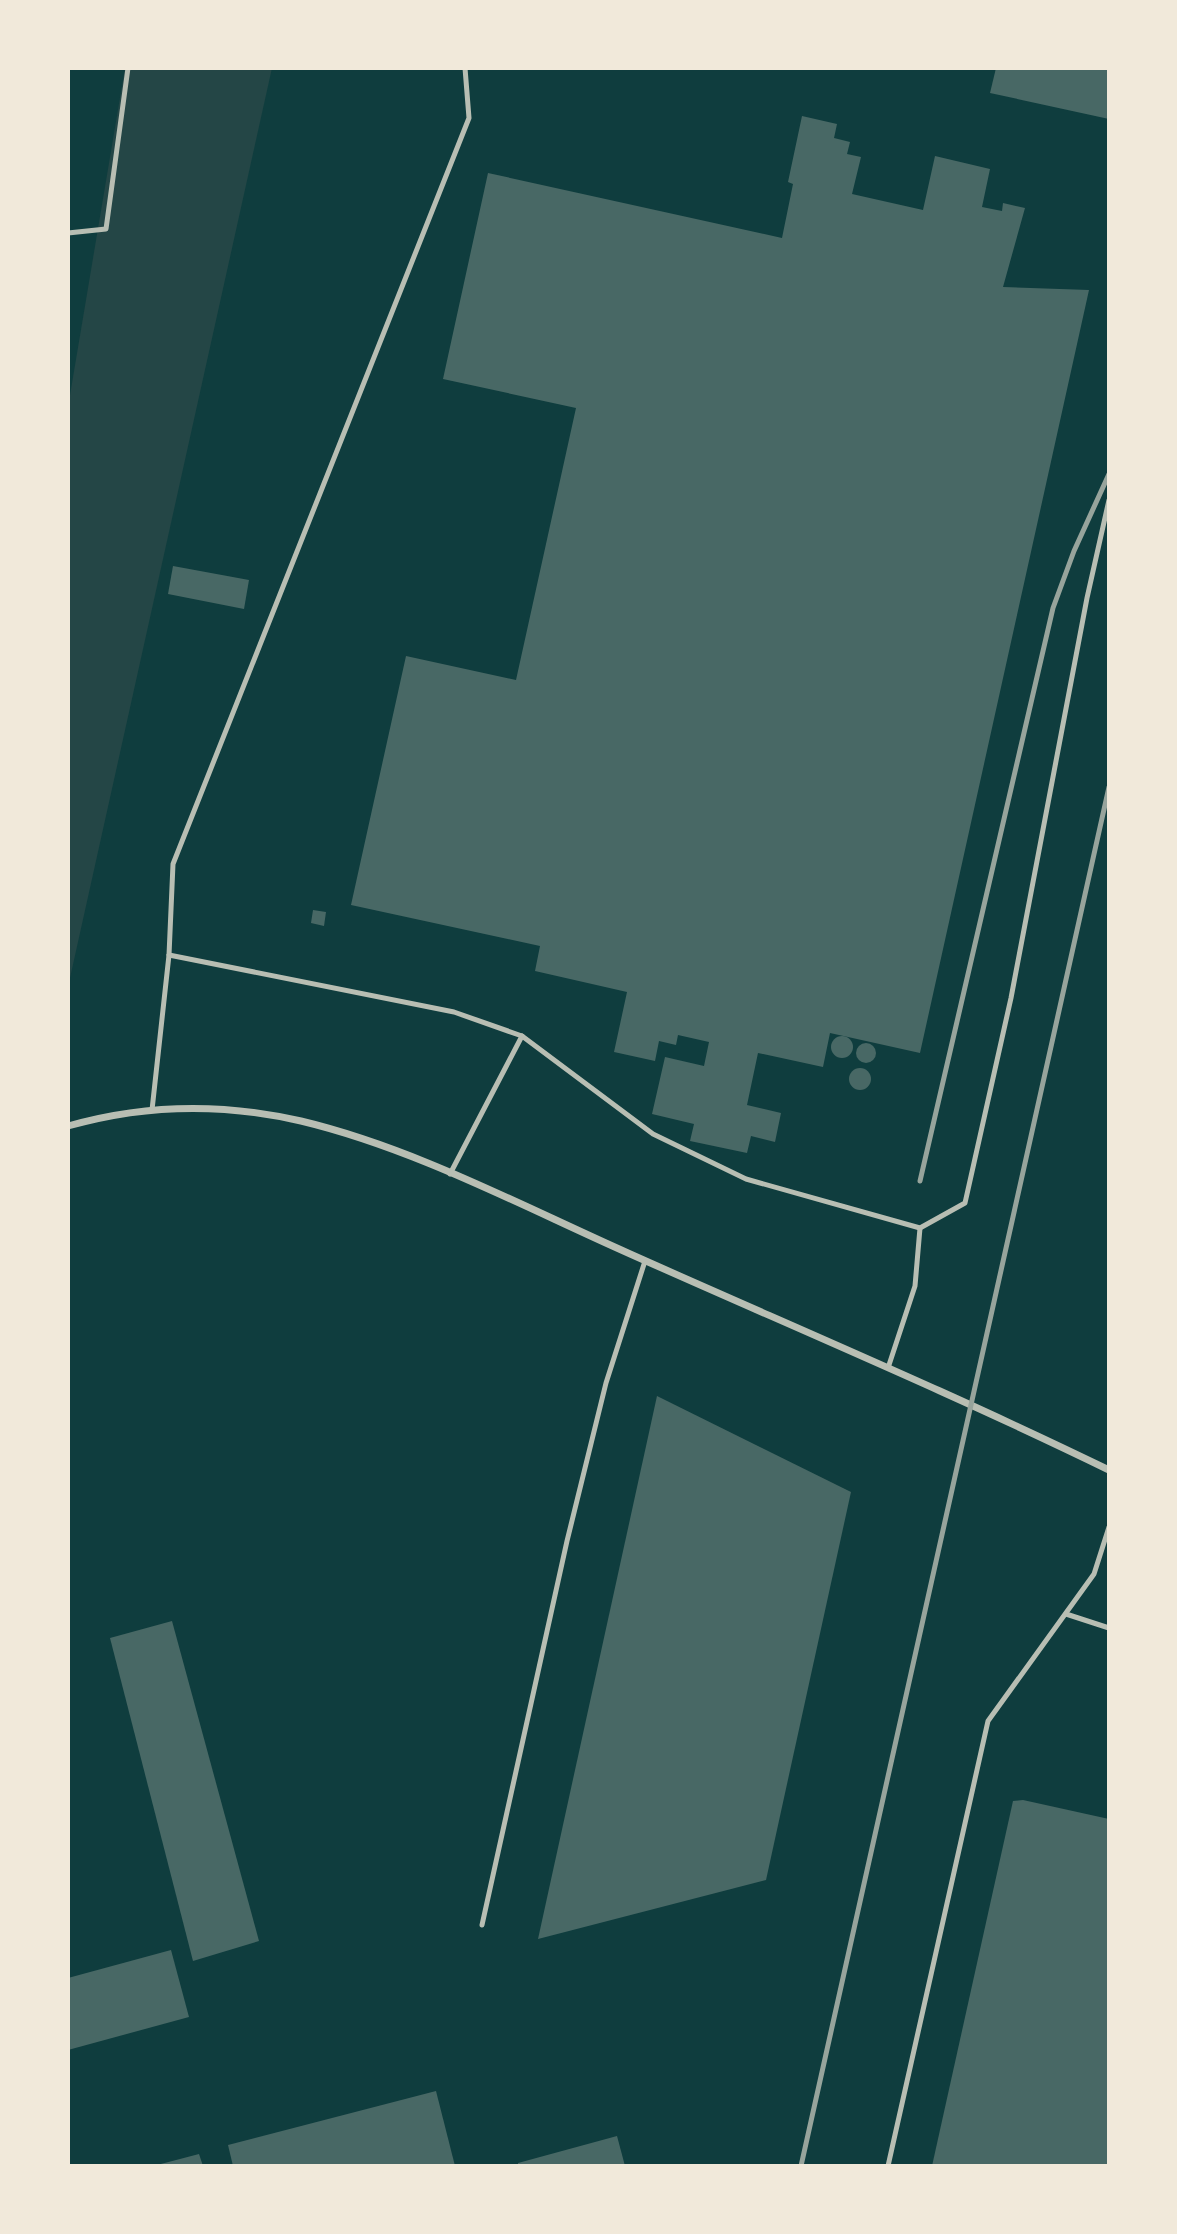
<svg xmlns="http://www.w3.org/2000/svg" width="1177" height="2234" font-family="Raleway,sans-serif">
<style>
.green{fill:#244646}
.building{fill:#486865}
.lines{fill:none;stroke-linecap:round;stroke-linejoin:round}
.service{stroke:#b8beb3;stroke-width:5}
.minor{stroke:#b8beb3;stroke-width:7}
.rail{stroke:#97a49c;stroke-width:5}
</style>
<rect width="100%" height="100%" fill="#0f3d3e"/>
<polygon class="green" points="125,68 272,68 68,987 68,407"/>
<g class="building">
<polygon points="996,68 1109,68 1109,119 990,93"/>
<polygon points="802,116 837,124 834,138 850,142 847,154 861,157 852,194 923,210 935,156 990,169 982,207 1002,211 1003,203 1025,208 1003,287 1089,290 920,1053 830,1033 823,1067 758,1053 747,1105 781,1113 775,1142 751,1136 747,1153 690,1141 694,1124 652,1114 665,1057 704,1066 709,1042 678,1035 676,1045 659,1041 655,1061 614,1052 627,992 535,971 540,946 351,905 406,656 516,680 576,408 443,379 488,173 782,238 793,184 788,182"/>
<polygon points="173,566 249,580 244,609 168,594"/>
<polygon points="313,910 326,912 324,926 311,923"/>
<circle cx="842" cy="1047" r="11"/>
<circle cx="866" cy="1053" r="10"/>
<circle cx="860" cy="1079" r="11"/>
<polygon points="657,1396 851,1492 766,1880 538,1939"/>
<polygon points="172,1621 259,1941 193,1961 110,1638"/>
<polygon points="1023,1800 1109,1819 1109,2166 932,2166 1013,1801"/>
<polygon points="171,1950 189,2017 68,2050 68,1978"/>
<polygon points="436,2091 455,2166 233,2166 228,2145"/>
<polygon points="617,2136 625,2166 518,2166 518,2163"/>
<polygon points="199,2154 203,2166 157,2166 157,2165"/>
</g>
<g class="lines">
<g class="service">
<polyline points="68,233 106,229 128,68"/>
<polyline points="169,955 454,1012 522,1036 450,1174"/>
<polyline points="522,1036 653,1134 746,1179 920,1228 965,1203 1011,998 1087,598 1109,500"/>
<polyline points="152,1110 169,955 173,864 469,118 465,68"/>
<polyline points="888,1368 915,1286 920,1228"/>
<polyline points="1066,1614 1109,1628"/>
<polyline points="482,1925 567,1541 606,1383 645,1261"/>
<polyline points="888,2166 988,1721 1094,1574 1109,1527"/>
</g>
<path class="minor" d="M68 1126C145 1104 223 1103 301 1121 414 1148 522 1206 628 1253 789 1325 951 1393 1109 1470"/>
<g class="rail">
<polyline points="920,1181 1053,608 1074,551 1109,474"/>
<polyline points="801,2166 1109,787"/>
</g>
</g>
<rect width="1177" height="2234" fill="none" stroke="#f1e9da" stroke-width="140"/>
</svg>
